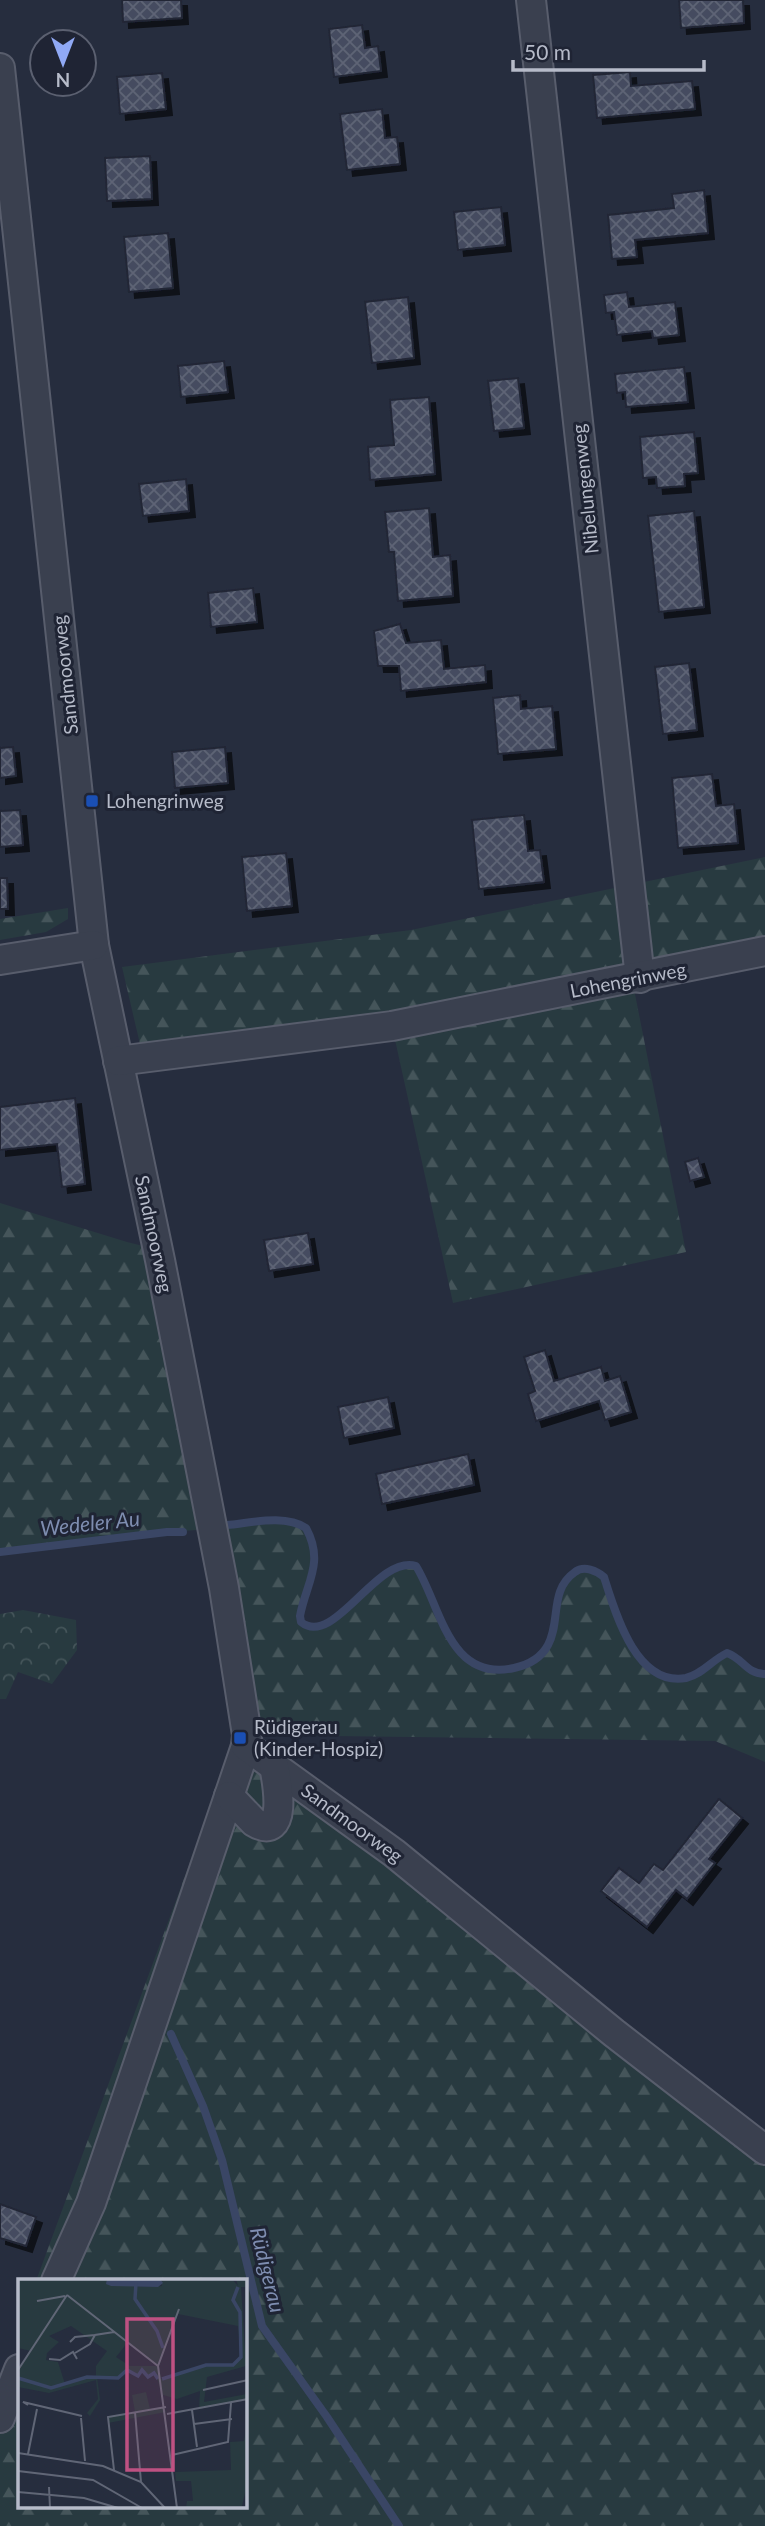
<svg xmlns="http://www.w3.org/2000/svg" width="765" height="2526" font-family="Lato,sans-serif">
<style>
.forest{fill:url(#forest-firs)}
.park{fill:url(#park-crowns)}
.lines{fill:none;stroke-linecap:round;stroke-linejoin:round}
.stream{stroke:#3a4665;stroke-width:8}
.building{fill:url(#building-cross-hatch);stroke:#212636;stroke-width:2;filter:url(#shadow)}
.minor-casing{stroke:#585d6c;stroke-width:32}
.minor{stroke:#3a404f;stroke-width:28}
.transit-dot{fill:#1a4fb4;stroke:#1f2434;stroke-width:2.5}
.labels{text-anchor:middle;stroke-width:6;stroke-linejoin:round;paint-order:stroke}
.street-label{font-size:19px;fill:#b6bbc9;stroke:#1f2434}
.poi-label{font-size:19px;fill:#b6bbc9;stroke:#1f2434;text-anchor:start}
.water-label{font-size:21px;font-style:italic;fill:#7e8db0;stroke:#1f2434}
.inset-river{fill:none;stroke:#3a4665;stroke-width:3.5}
.inset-road{fill:none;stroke:#606676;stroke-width:2}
.view{fill:#be5182;fill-opacity:0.15;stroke:#be5182;stroke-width:3.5}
.inset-edge{fill:none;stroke:#b6bbc9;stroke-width:3.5}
</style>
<defs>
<pattern id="forest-firs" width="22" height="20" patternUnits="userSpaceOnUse" patternTransform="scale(1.75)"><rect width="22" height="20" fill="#283a40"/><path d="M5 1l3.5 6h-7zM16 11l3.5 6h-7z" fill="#45555a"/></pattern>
<pattern id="park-crowns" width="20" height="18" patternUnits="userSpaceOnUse" patternTransform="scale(1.75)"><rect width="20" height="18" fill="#283a40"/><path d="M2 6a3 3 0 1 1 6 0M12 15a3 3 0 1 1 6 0" fill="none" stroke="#45555a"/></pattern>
<pattern id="building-cross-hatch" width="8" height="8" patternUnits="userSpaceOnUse" patternTransform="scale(1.75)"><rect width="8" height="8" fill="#454c60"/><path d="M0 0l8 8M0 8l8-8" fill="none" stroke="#5e6475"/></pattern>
<filter id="shadow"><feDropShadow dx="6" dy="6" stdDeviation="0" flood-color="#0009"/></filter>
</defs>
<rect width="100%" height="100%" fill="#262d3e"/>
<g class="forest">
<polygon points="765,857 765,951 632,979 686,1252 453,1303 392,1026 143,1057 122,967 411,930"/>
<polygon points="68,908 68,919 46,932 0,940 0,919"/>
<path d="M0 1203 127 1242 163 1251 220 1521 227 1525 270 1521 294 1523 306 1528C325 1563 306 1583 300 1616 308 1657 377 1578 390 1569 398 1564 407 1563 416 1566 441 1606 448 1682 514 1668 528 1665 541 1658 548 1645 561 1621 549 1590 575 1572 584 1566 597 1571 604 1577 615 1612 636 1687 686 1678 703 1674 712 1660 727 1653 743 1658 747 1673 765 1674V1762L715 1741 248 1735 765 2135V2526H0V2418L19 2369V2507H245V2281H36L235 1740 212 1529 167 1532 0 1552Z"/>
</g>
<polygon class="park" points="23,1610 76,1620 77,1650 52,1684 18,1672 6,1699 0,1699 0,1614"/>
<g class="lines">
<g class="stream">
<path d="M227 1525C250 1523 285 1514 306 1528 325 1563 306 1583 300 1616L301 1622C334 1649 377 1554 416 1566 441 1606 448 1682 514 1668 528 1665 541 1658 548 1645 561 1621 549 1590 575 1572 584 1565 597 1571 604 1577 615 1612 636 1687 686 1678 703 1674 712 1660 727 1653 744 1659 745 1673 765 1674"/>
<polyline points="0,1552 167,1532 183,1532"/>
<polyline points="171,2034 203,2106 222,2160 262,2326 327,2417 399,2526"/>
</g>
</g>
<g class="building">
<polygon points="122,0 181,0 182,18 123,22"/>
<polygon points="679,0 743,0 744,23 681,28"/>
<polygon points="362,25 365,48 378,46 381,71 334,77 329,29"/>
<polygon points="630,72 631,86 692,81 695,109 597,118 593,75"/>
<polygon points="162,73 166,109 120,114 117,77"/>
<polygon points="382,109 385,138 397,137 400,164 347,170 340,114"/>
<polygon points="150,156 152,199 107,201 105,158"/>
<polygon points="704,190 708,233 635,240 637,257 612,259 608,215 674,208 672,194"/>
<polygon points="501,207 505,245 458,250 454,212"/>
<polygon points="168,233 173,288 129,292 124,237"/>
<polygon points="627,292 629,307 675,302 679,335 653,338 652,331 617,335 614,312 606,313 604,295"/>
<polygon points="408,297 414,358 372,363 365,302"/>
<polygon points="224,361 228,392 181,397 178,366"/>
<polygon points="684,367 688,402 626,407 625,392 617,393 615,374"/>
<polygon points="518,378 524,428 494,431 488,381"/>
<polygon points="429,397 435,474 370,480 368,447 394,445 390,400"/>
<polygon points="694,432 698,473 684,474 685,486 657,488 656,477 643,478 640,437"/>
<polygon points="186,479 189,511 143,516 139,484"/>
<polygon points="429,508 433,557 450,555 453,596 398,601 394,552 389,552 385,512"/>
<polygon points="694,511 704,607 659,612 648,516"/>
<polygon points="253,588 257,622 211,627 208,593"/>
<polygon points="400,624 406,643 441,640 444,669 485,665 486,682 401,691 399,666 378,666 374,631"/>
<polygon points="689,663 697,730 663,734 655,667"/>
<polygon points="520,695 521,709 552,706 556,749 498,754 493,698"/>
<polygon points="13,747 16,776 0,778 0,748"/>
<polygon points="225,747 228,783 175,788 172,752"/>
<polygon points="712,774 716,806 734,804 738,843 678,848 672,778"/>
<polygon points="20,810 23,845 0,847 0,811"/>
<polygon points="524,815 528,851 540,850 544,882 479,889 472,820"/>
<polygon points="286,853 292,906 247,911 242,857"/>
<polygon points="0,878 7,878 8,909 0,909"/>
<polygon points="75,1098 85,1184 62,1187 57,1144 0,1150 0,1107"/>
<polygon points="698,1158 704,1177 690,1181 685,1162"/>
<polygon points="308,1233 313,1264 269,1271 264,1240"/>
<polygon points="545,1350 554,1381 601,1367 605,1381 620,1376 631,1412 605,1420 599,1401 536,1421 528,1394 535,1391 524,1357"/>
<polygon points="388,1397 394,1428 344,1438 338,1407"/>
<polygon points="468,1454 474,1485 382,1504 376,1474"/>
<polygon points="719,1799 742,1818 709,1859 715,1863 687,1899 676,1890 647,1927 601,1891 619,1868 639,1883 654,1864 663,1870"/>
<polygon points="0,2204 36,2217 26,2246 0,2238"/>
</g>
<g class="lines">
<g class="minor-casing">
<g id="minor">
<polyline points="531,0 640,978"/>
<polyline points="0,68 94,945 160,1260 224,1588 247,1735 246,1746 91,2203 56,2281"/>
<polyline points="0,960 94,945"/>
<polyline points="118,1061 392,1026 765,951"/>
<polyline points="246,1746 394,1853 614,2033 765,2150"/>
<path d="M229 1796 254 1822C289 1843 277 1781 274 1766"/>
<polyline points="0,2418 19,2369"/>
</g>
</g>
<use href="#minor" class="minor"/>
</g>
<g class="transit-dot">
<rect x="85" y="794" width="14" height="14" rx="3.5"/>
<rect x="233" y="1731" width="14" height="14" rx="3.5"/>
</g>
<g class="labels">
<g class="street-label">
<text transform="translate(585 489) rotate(-96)" y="7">Nibelungenweg</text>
<text transform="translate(65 675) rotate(-96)" y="7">Sandmoorweg</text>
<text transform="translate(628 980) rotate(-11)" y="7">Lohengrinweg</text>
<text transform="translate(154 1234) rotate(78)" y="7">Sandmoorweg</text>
<text transform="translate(352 1823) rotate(36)" y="7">Sandmoorweg</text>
</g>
<g class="poi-label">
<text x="106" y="808">Lohengrinweg</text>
<text x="254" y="1734">Rüdigerau<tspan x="254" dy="22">(Kinder-Hospiz)</tspan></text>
</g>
<g class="water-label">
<text transform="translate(90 1524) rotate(-6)" y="7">Wedeler Au</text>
<text transform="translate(267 2270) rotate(76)" y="7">Rüdigerau</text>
</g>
</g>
<g transform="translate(18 2279)">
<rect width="229" height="229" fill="#262d3e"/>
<path d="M0 0H89L91 6 133 8 144 7 142 0H214L220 7 218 0H229L228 8H223L228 87 189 98 186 123 229 115V120L181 130 182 112 159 120 145 116 137 94 130 98 124 91 120 97 109 91 100 99 79 98 82 121 72 137 69 134 80 120 78 101 31 114 0 108V93L13 72 0 69ZM160 35 220 47 223 76 215 85 185 86 143 100 141 87ZM53 47 89 72 78 87V97L47 105 40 83 28 81 29 74 41 63 31 57ZM110 63 139 87H112L98 78ZM128 113 132 130 146 128 148 133 90 144V138L117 133 114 116ZM229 146V206L224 227 168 229 169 222H175L173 202H158L157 193 213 191 212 163 226 162Z" fill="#283a40" fill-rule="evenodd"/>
<path d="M89 0H142L145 4 140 8 93 7 88 5Z" fill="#3a4665"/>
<path class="inset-river" d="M118 4 117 20 139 52 145 69M0 99 33 109 69 98 100 99 109 91 120 97 124 91 130 98 136 94 140 100M144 100 188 86H215L223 78 222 33 215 21 220 8"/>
<path class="inset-road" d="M49 16 140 87 159 229M19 22 47 17M52 63 57 58 77 56M57 74 72 65 77 56 96 53M31 80 42 81 55 73 59 80M140 87 161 30M0 91 49 16M185 111 230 101M10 126 5 123 64 137M174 131 179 168M117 133 123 203M149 135 230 120M63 139 67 182M176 145 214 140M0 174 85 187 123 203 147 229M10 175 19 130M154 176 210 163 213 124M96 191 90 138 148 128M0 192 75 201 124 229M31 208 32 229M0 213 66 219 100 229"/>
<path class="view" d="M109 40H155V191H109Z"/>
<rect width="229" height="229" class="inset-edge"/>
</g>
<g transform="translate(63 63) rotate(180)"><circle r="33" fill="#1f2434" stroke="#5b6070" stroke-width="2"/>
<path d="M0-5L12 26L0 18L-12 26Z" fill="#90a9f5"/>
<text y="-10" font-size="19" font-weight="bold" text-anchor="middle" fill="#b6bbc9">N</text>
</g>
<path d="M513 60v10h191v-10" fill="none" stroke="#b6bbc9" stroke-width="3.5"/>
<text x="524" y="60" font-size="21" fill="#b6bbc9" stroke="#1f2434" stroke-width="5" paint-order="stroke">50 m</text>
</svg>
